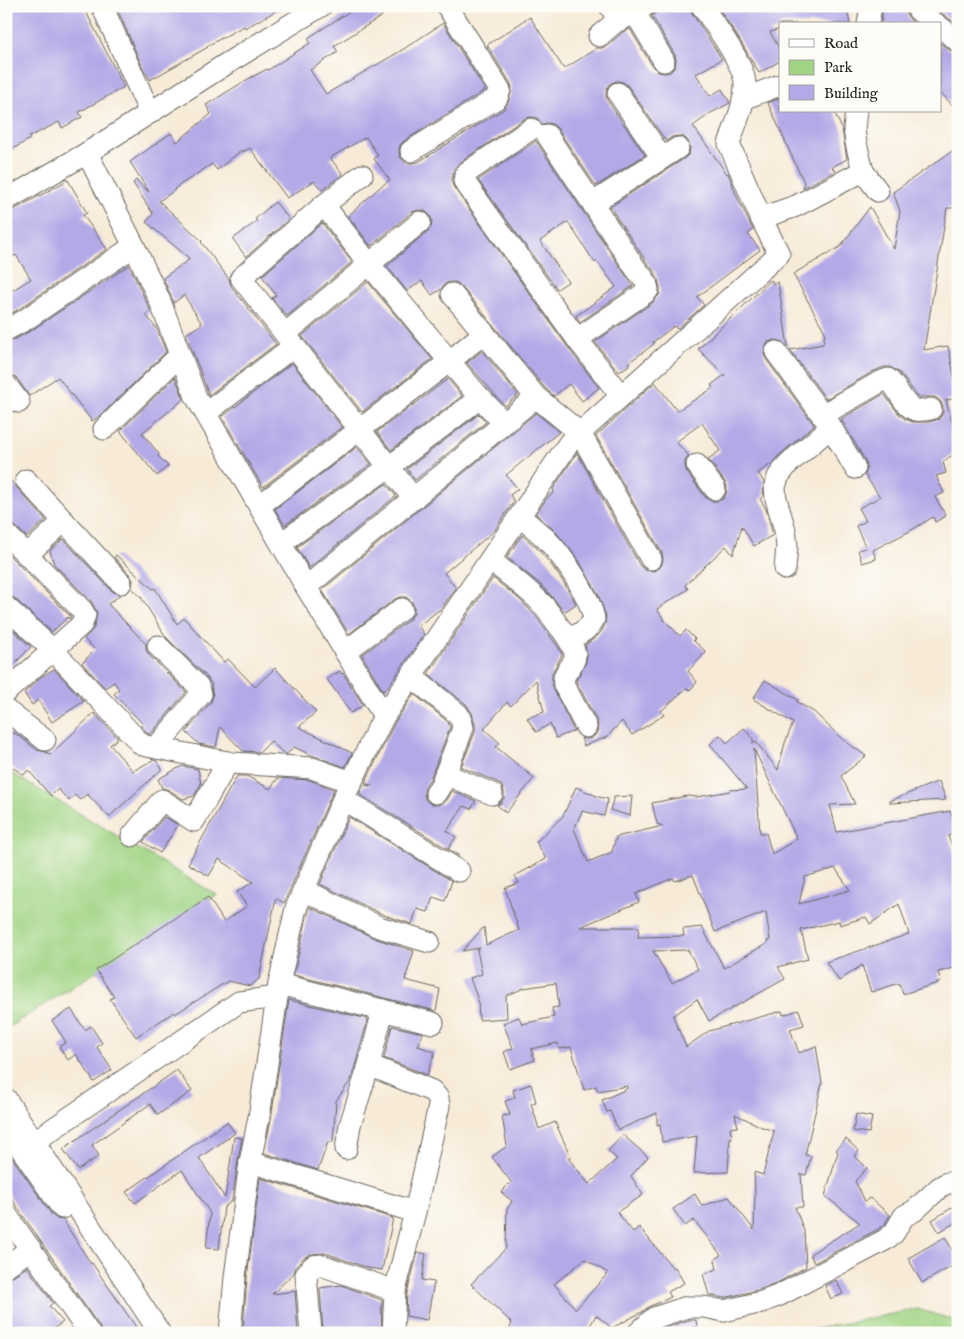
<svg xmlns="http://www.w3.org/2000/svg" width="964" height="1339" font-family="'IM FELL English',serif">
<style>
.green{fill:#a1d484;stroke:#5e7850}
.building{fill:#b3a9e7;fill-rule:evenodd}
.lines{fill:none;stroke-linecap:round;stroke-linejoin:round}
.minor-casing{stroke:#69645e;stroke-width:23}
.minor{stroke:#fff;stroke-width:21}
</style>
<rect width="100%" height="100%" fill="#fdfcf7"/>
<filter id="ink" filterUnits="userSpaceOnUse"><feTurbulence type="fractalNoise" baseFrequency=".02" numOctaves="2"/><feDisplacementMap in="SourceGraphic" scale="10" xChannelSelector="R" yChannelSelector="G"/><feConvolveMatrix kernelMatrix="1 2 1 2 8 2 1 2 1" color-interpolation-filters="sRGB"/></filter>
<filter id="wash" filterUnits="userSpaceOnUse"><feTurbulence type="fractalNoise" baseFrequency=".0096" numOctaves="4" result="noise"/><feDisplacementMap in="SourceGraphic" scale="20" xChannelSelector="R" yChannelSelector="G"/><feGaussianBlur stdDeviation="1.12" result="paint"/><feColorMatrix in="noise" values="0 0 0 0 0 0 0 0 0 0 0 0 0 0 0 0 0 1.4 0 .05"/><feComposite in="paint" operator="in"/></filter>
<g filter="url(#wash)">
<rect width="100%" height="100%" fill="#f7ebd8"/>
<g class="green">
<polygon points="6,770 217,895 6,1029"/>
<polygon points="917,1309 958,1321 958,1333 795,1333"/>
</g>
<g id="blocks">
<g class="building">
<polygon points="17,6 83,6 124,87 79,112 82,117 62,128 59,122 29,137 30,139 6,153 6,13"/>
<polygon points="116,6 285,6 245,28 244,26 207,46 208,47 150,80 142,66"/>
<polygon points="358,6 376,6 382,16 334,46 338,52 310,70 326,94 399,52 443,23 485,90 404,141 400,145 399,151 400,157 405,162 411,163 418,162 504,109 508,103 512,89 511,84 487,45 530,17 564,69 597,48 602,48 607,46 623,32 630,29 653,67 658,72 665,73 670,72 675,67 676,60 675,55 652,16 656,13 658,6 690,6 692,13 722,59 696,74 710,96 722,89 730,103 711,113 693,126 727,174 728,173 735,192 753,230 748,234 760,250 697,297 704,305 677,329 674,326 653,342 654,344 628,363 629,365 619,372 595,342 652,303 660,294 660,288 658,280 655,272 646,261 610,207 685,158 689,154 690,148 688,141 684,137 678,136 672,137 666,141 628,86 623,82 617,81 611,83 607,88 606,94 607,100 645,155 596,186 557,128 552,124 547,123 542,124 537,118 531,117 524,119 459,163 454,169 452,178 452,183 454,188 567,346 599,388 582,401 569,384 554,396 545,388 461,286 456,282 450,282 445,284 440,290 432,295 422,281 407,291 387,266 428,231 431,227 432,220 429,214 425,211 418,210 412,212 371,246 348,216 380,187 390,180 374,159 378,155 366,137 330,158 343,174 322,190 314,181 287,198 250,148 243,152 242,150 217,170 212,164 174,189 175,190 159,201 202,241 201,242 229,279 231,286 276,344 209,395 186,334 202,324 184,295 174,303 163,278 190,259 146,222 153,214 133,183 136,180 149,192 130,162 171,133 177,142 211,114 206,105 248,79 267,69 268,70 310,43 308,38"/>
<polygon points="717,6 846,6 850,24 780,24 780,29 770,32 780,50 780,61 759,73 738,37"/>
<polygon points="883,6 905,6 906,14 910,19 915,24 881,24"/>
<polygon points="934,6 958,6 958,25 945,16"/>
<polygon points="940,43 951,51 958,53 958,111 940,92"/>
<polygon points="780,98 780,111 834,111 842,129 847,159 832,167 835,171 803,188 804,182 793,159 768,103"/>
<polygon points="536,141 626,276 633,286 580,322 576,316 616,287 597,261 595,263 568,222 540,241 568,282 557,289 478,180"/>
<polygon points="958,147 958,208 947,208 924,350 948,346 958,395 958,398 946,400 958,445 958,451 943,462 946,473 936,476 944,493 935,497 946,516 935,522 933,517 910,531 873,550 876,559 862,563 858,550 866,548 856,526 866,521 859,508 880,497 865,475 867,468 866,462 841,419 884,394 899,414 905,419 913,422 929,422 939,419 943,413 943,406 940,401 935,397 918,397 900,373 890,367 884,367 874,371 826,399 790,350 823,344 825,332 793,274 840,247 870,207 894,249 900,211 893,192"/>
<polygon points="68,180 87,213 83,215 107,249 19,309 6,316 6,294 31,279 16,255 6,260 6,214"/>
<polygon points="275,202 289,219 246,257 233,239 257,221 255,219"/>
<polygon points="322,223 352,262 287,316 272,298 276,295 262,276"/>
<polygon points="129,265 151,312 146,315 157,329 166,352 100,416 92,421 58,377 29,396 16,377 11,374 6,373 6,342 12,341 32,330"/>
<path d="M771 280 774 284 778 282 788 347 781 341 774 340 768 342 765 347 764 354 766 359 814 425 777 457 774 462 758 473 764 482 763 496 760 499 766 509 773 535 754 546 742 526 733 555 726 546 685 585 688 589 657 609 664 620 680 636 686 630 695 639 693 640 706 652 688 671 697 682 690 690 687 688 661 711 664 715 632 735 622 721 607 737 584 746 581 738 586 739 592 738 597 733 598 727 597 721 576 681 586 662 587 655 585 645 595 638 602 631 605 624 606 616 598 594 578 559 555 531 536 514 547 498 554 492 553 489 577 453 640 566 645 570 651 571 657 570 661 566 663 560 662 553 596 436 655 382 677 411 713 388 711 385 725 375 698 349ZM702 423 720 451 708 459 725 482 727 487 726 494 723 499 717 501H711L705 497 687 472 685 466V461L689 456 676 442Z"/>
<polygon points="368,282 432,359 362,412 302,336"/>
<polygon points="482,351 518,395 505,406 467,363"/>
<polygon points="292,363 342,427 263,487 222,417"/>
<polygon points="175,377 184,399 142,433 159,454 158,456 168,466 157,476 120,431"/>
<polygon points="448,379 462,396 391,450 377,432"/>
<polygon points="536,413 559,432 506,475 518,489 510,495 514,501 494,531 444,573 456,588 440,610 439,610 418,626 424,634 388,687 383,691 362,655 410,619 414,613 414,607 412,602 406,597 400,597 395,599 349,634 322,590"/>
<polygon points="479,414 486,422 415,480 407,469"/>
<polygon points="357,447 371,464 285,525 275,509"/>
<polygon points="6,475 17,488 46,520 27,537 14,525 10,522 6,522"/>
<polygon points="386,484 396,496 309,568 297,547"/>
<polygon points="522,535 537,548 550,563 564,583 576,604 564,612 555,600 541,585 507,557"/>
<polygon points="63,539 112,591 120,595 108,604 146,644 146,650 149,655 186,692 151,734 148,734 141,726 143,724 114,694 119,689 114,682 105,688 82,663 95,650 84,639 94,628 97,613 91,601 54,564 50,551"/>
<polygon points="6,552 71,617 69,619 68,617 52,632 14,598 6,595"/>
<polygon points="116,555 153,589 155,588 177,624 184,618 224,662 228,659 255,687 275,668 316,712 299,727 352,753 345,767 311,755 294,747 287,754 284,754 271,741 260,752 243,751 220,727 216,747 199,744 186,732 211,702 213,696 211,686 212,685 207,677 166,637 141,597 132,588 133,580 130,575 114,557"/>
<polygon points="493,578 518,598 536,616 560,650 562,655 552,673 552,686 574,731 556,738 550,724 536,732 527,718 544,712 536,680 511,706 507,702 484,729 500,743 496,747 534,778 506,813 497,805 500,804 504,798 504,792 502,786 497,782 461,767 475,732 475,725 472,713 466,704 428,674"/>
<polygon points="6,624 31,647 6,672"/>
<polygon points="54,669 84,701 52,722 38,700 32,705 24,693 41,677"/>
<polygon points="340,671 342,674 343,673 363,705 351,713 327,679"/>
<path d="M765 680 798 700 797 702 814 712 842 739 866 756 841 776 855 804 830 805 837 832 950 811 958 830V833L948 836 958 862V967L938 972 941 982 903 994 899 983 871 992 862 965 839 981 826 962 909 934 899 904 870 924 866 917 840 925 839 921 801 930 808 959 778 967 785 979 709 1021 697 999 673 1016 686 1047 709 1031 782 1011 783 1015 799 1010 804 1025 790 1029 799 1053 816 1046 822 1083 805 1155 811 1156 806 1175 801 1174 803 1207H795L804 1231 806 1267 775 1284 758 1290 724 1298 709 1295 703 1274 717 1269 715 1260 721 1255 694 1220 685 1226 673 1209 695 1194 702 1206 729 1197 754 1230 755 1195 754 1172 763 1175 774 1131 762 1127 735 1114 738 1127 730 1128 732 1138H730L728 1172 694 1173 697 1136 662 1142 660 1124 657 1125V1113L618 1130 610 1111 607 1112 602 1100 627 1089V1086L598 1091 596 1086 584 1090 571 1047 559 1049 558 1043 531 1049 535 1060 510 1069 504 1052 513 1048 503 1023 519 1017 522 1024 554 1017 552 1008 559 1007 556 983 524 988 506 996 507 1018 479 1020 478 1000 470 978 482 974 477 950 480 948 462 951 484 927 486 945 519 930 505 888 519 883 515 876 546 859 536 842 563 816 576 787 599 797 608 799 604 816 582 811 574 829 588 862 612 852 616 837 663 826 657 824 652 803 687 796 697 797 730 791V790L747 789 710 744 720 735 727 743 744 728 753 739V744L756 742 778 770 785 743 793 723 753 699ZM754 749 797 839 772 854 766 833H760ZM835 868 850 890 799 904 805 877ZM693 875 715 932 766 912 770 940 767 941 768 943 724 968 702 927 683 929 684 936 638 937 639 927H580L639 902 636 894 673 878 675 881ZM688 950 698 969 672 983 653 951Z"/>
<polygon points="414,694 448,722 450,727 430,779 425,787 424,793 425,799 429,803 435,805 441,804 447,800 452,791 476,801 471,809 464,806 447,831 456,837 448,849 459,856 359,794 364,785 372,786 365,783 395,722"/>
<polygon points="94,713 118,738 110,745 133,771 153,760 157,761 162,769 109,817 87,794 80,800 75,795 69,801 58,789 51,796 28,770 24,775 6,763 6,729 14,734 15,733 37,750 46,752 50,755"/>
<polygon points="182,766 198,769 201,784 194,796 183,799 169,790 162,788 158,779"/>
<polygon points="237,776 247,776 270,789 278,778 309,780 334,789 284,903 276,898 259,979 250,986 228,981 175,1014 174,1012 136,1037 110,999 114,997 96,970 208,897 224,922 247,906 237,892 253,882 219,859 209,876 188,864"/>
<polygon points="939,781 946,800 890,803 890,801"/>
<polygon points="632,796 630,816 610,810 614,797"/>
<polygon points="164,817 178,825 160,853 143,842"/>
<polygon points="349,817 452,881 445,901 433,897 428,912 417,909 412,924 384,915 320,884"/>
<polygon points="310,907 374,938 414,951 405,980 440,989 436,1011 294,975 306,921"/>
<polygon points="289,1000 368,1019 351,1080 336,1101 333,1142 328,1142 318,1170 264,1153 271,1119"/>
<polygon points="71,1009 85,1030 91,1026 102,1043 97,1047 112,1070 94,1082 76,1054 68,1060 59,1047 66,1042 52,1021"/>
<polygon points="392,1026 423,1033 418,1046 435,1052 427,1075 384,1058"/>
<polygon points="177,1070 192,1091 158,1115 150,1104 92,1145 99,1156 78,1170 63,1149"/>
<path d="M531 1084 536 1102 531 1103 539 1129 555 1122 571 1157 568 1158 589 1184 617 1159 608 1151 623 1135 648 1157 631 1176 643 1195 617 1212 633 1232 639 1227 673 1268 675 1267 684 1283 668 1292 671 1297 658 1303 650 1306 642 1312 612 1328 596 1315 586 1333H508L512 1323 471 1284 506 1248 507 1209 512 1201 501 1192 511 1182 492 1157 507 1146 502 1116 510 1115 505 1101 515 1098 513 1090ZM585 1259 608 1273 576 1309 554 1284Z"/>
<polygon points="856,1114 872,1117 869,1133 853,1131"/>
<polygon points="227,1122 235,1133 199,1158 225,1198 234,1137 242,1138 238,1160 232,1201 224,1207 219,1249 206,1248 210,1213 182,1170 135,1203 126,1192"/>
<polygon points="846,1139 859,1151 855,1156 867,1168 855,1181 865,1201 870,1198 890,1215 884,1225 878,1229 814,1263 810,1254 860,1223 825,1196 838,1152 836,1150"/>
<polygon points="6,1149 52,1215 57,1219 63,1220 91,1264 92,1263 140,1333 102,1333 99,1326 26,1220 6,1190"/>
<polygon points="260,1178 393,1218 382,1270 368,1268 325,1253 311,1254 303,1258 296,1267 294,1273 272,1294 295,1291 298,1333 244,1333 243,1328 247,1278"/>
<polygon points="958,1204 958,1221 939,1232 932,1220"/>
<polygon points="945,1237 958,1260 958,1263 922,1283 908,1258"/>
<polygon points="418,1252 426,1254 422,1280 434,1282 427,1320 406,1316 407,1293"/>
<polygon points="27,1267 53,1303 49,1306 63,1322 47,1333 6,1333 6,1280"/>
<polygon points="836,1280 843,1294 831,1299 825,1286"/>
<polygon points="341,1285 382,1300 381,1333 323,1333 320,1288"/>
<polygon points="689,1320 696,1320 697,1327 680,1331 680,1333 657,1333 661,1329"/>
</g>
</g>
</g>
<g filter="url(#ink)">
<use href="#blocks" fill-opacity="0" stroke="#69645e" stroke-width="1"/>
<g class="lines">
<g class="minor-casing">
<g id="minor">
<polyline points="102,6 150,113"/>
<polyline points="610,6 617,18 621,20 645,6"/>
<polyline points="917,6 918,10 936,24"/>
<polyline points="635,13 664,61"/>
<polyline points="868,24 871,6"/>
<polyline points="940,27 958,41"/>
<polyline points="599,36 619,19"/>
<polyline points="618,93 662,158"/>
<polyline points="743,99 780,85"/>
<polyline points="856,111 854,129 856,143 863,171 878,191"/>
<polyline points="531,129 466,173 464,181 577,339 621,396"/>
<path d="M547 135 636 269C642 276 647 281 648 290L645 293 577 339"/>
<polyline points="411,151 497,98 500,90 447,6"/>
<polyline points="87,153 134,246 160,301 196,397 306,587 384,716"/>
<polyline points="362,175 324,205 241,278 414,499"/>
<polyline points="6,200 87,153 226,64 321,6"/>
<polyline points="593,203 678,148"/>
<polyline points="324,205 369,264 475,392 504,423"/>
<polyline points="761,218 796,206 863,171"/>
<polyline points="452,294 536,397"/>
<polyline points="6,330 25,320 134,246"/>
<polyline points="285,334 420,222"/>
<polyline points="776,352 831,427 855,468"/>
<polyline points="6,385 19,402"/>
<polyline points="206,413 294,346"/>
<path d="M822 415 880 382 888 379C897 386 903 406 915 410 919 411 926 410 931 409"/>
<polyline points="104,429 180,355"/>
<polyline points="697,465 715,489"/>
<polyline points="26,480 121,583"/>
<polyline points="259,506 450,361 484,333"/>
<path d="M520 516C528 524 538 531 546 539 563 556 590 596 594 619 589 630 578 634 569 640"/>
<polyline points="6,534 82,610 85,615 82,624 6,692"/>
<polyline points="281,543 389,467 480,398"/>
<polyline points="27,555 64,521"/>
<path d="M490 560C509 575 529 589 546 608 551 615 556 623 562 630 567 637 573 645 575 654 576 666 561 671 564 685L586 727"/>
<polyline points="785,569 787,546 785,530 776,499 775,487 778,477 788,464 831,427"/>
<polyline points="306,587 536,397 580,433 651,559"/>
<polyline points="6,607 53,650 142,745 232,763 312,768 351,782"/>
<polyline points="345,652 402,609"/>
<polyline points="411,676 458,714 461,719 463,728 441,785 436,793"/>
<polyline points="6,710 45,740"/>
<polyline points="156,748 201,694 198,686 158,646"/>
<polyline points="445,774 492,794"/>
<polyline points="343,799 459,871"/>
<polyline points="132,836 162,800 194,821 228,762"/>
<polyline points="304,890 379,927 429,942"/>
<polyline points="279,984 433,1023"/>
<polyline points="369,1065 432,1091 438,1098 439,1106 415,1212 395,1291 393,1333"/>
<polyline points="6,1099 160,1333"/>
<polyline points="6,1127 62,1208"/>
<polyline points="35,1141 239,1002 277,997"/>
<polyline points="346,1149 350,1125 369,1065 383,1010"/>
<polyline points="250,1162 415,1212"/>
<polyline points="6,1214 89,1333"/>
<polyline points="6,1266 31,1249"/>
<path d="M230 1333 235 1277 250 1162 259 1117 279 984 296 908 343 799 384 716 569 443 779 254 761 218 729 144C735 125 745 104 745 84 745 64 714 24 702 6"/>
<polyline points="311,1333 306,1275 313,1266 321,1265 395,1291"/>
<polyline points="638,1333 654,1318 687,1307 704,1307 724,1311 762,1302 780,1295 885,1240 894,1233 904,1216 914,1211 940,1187 947,1183 958,1183"/>
</g>
</g>
<use href="#minor" class="minor"/>
</g>
</g>
<rect width="964" height="1339" fill="none" stroke="#fdfcf7" stroke-width="25"/>
<rect x="779" y="22" width="162" height="90" fill="#fdfcf7" stroke="#a3a29f"/>
<rect x="789" y="39" width="25" height="8" fill="#ffffff" stroke="#a3a29f"/>
<text x="824" y="48" font-size="15" fill="#1c1c1c">Road</text>
<rect x="789" y="60" width="25" height="15" fill="#a1d484" stroke="#a3a29f"/>
<text x="824" y="72" font-size="15" fill="#1c1c1c">Park</text>
<rect x="789" y="85" width="25" height="15" fill="#b3a9e7" stroke="#a3a29f"/>
<text x="824" y="98" font-size="15" fill="#1c1c1c">Building</text>
</svg>
